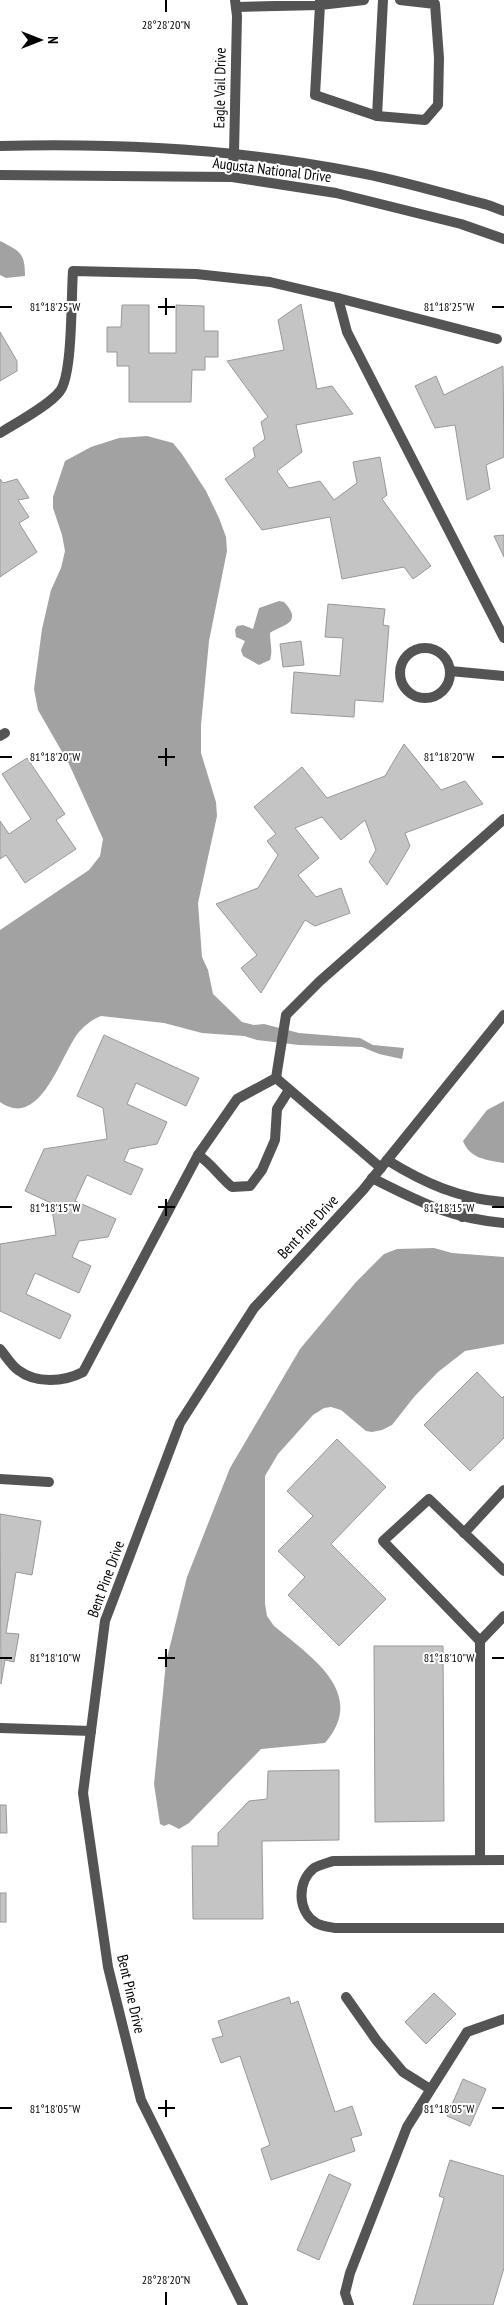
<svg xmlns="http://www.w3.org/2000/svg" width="504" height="2305" font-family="'PT Sans Narrow',sans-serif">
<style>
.water{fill:#a2a2a2}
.building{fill:#c4c4c4;stroke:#989898}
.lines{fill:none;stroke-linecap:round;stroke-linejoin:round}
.service{stroke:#545454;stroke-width:10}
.minor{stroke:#545454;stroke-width:10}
.tertiary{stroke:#545454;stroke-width:10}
.ticks{fill:none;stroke:#000;stroke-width:2}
.labels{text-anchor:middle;stroke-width:4;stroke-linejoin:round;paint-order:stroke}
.street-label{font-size:15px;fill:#000;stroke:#fff}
.ticks-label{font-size:12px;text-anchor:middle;fill:#000;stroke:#fff;stroke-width:4;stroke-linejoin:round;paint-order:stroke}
</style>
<rect width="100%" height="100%" fill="#fff"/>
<g class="water">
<path d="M0 241C20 251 25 253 25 276L6 278 0 275Z"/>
<path d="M147 436 173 443 182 454 206 491 219 518 226 537 227 551 209 641 201 725V753L216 802 217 816 198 903 202 957 208 970 213 994 242 1022 254 1025 264 1024 299 1033 360 1038 373 1045 404 1048 402 1059 379 1054 362 1047 299 1045 257 1040 244 1036 202 1033 164 1023 101 1016C93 1019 85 1025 79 1032 61 1053 41 1131 0 1102V930L89 870 100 856 103 839 69 764 38 710 34 689 42 629 51 590 61 568 65 551 62 535 53 508V497L65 461 91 447 119 438Z"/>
<path d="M279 601 284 602C305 624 280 625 270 633 270 643 273 651 270 660L259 665 243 656 241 650 245 641 236 637 235 630 237 626 243 625 253 629 259 608Z"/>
<path d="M504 1101V1163C487 1160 470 1159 463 1141L487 1110Z"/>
<path d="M434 1248 452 1253 504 1257V1344L465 1351 438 1372 414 1397 392 1425 382 1430 372 1432 366 1431 341 1410 331 1407 324 1408 313 1415 278 1454 265 1476V1604L267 1616 274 1626C311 1657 368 1693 325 1743L261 1749 189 1823 179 1829 169 1824 164 1826 160 1824 154 1784 166 1662 187 1577 230 1468 300 1349 356 1282 384 1254 397 1249Z"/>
</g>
<g class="building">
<polygon points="301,304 317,389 332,386 353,414 296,425 302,452 277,471 289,488 320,481 334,500 357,483 353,462 380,457 387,495 382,499 431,566 413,579 404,567 342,579 330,517 262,530 225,479 255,457 253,448 265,439 261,422 268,417 227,361 284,350 278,320"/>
<polygon points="122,305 149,305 149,353 176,353 176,305 204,306 204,331 218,331 218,357 205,357 205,370 192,370 191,402 129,402 129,366 117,366 117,352 107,352 107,327 121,327"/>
<polygon points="0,332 17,361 17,371 0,381"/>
<polygon points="503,366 504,457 486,465 490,489 467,500 455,425 435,428 415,386 436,376 444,395"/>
<polygon points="0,479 3,483 17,479 29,498 18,500 29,517 19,523 37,552 0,577"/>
<polygon points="504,535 504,557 494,536"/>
<polygon points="328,604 385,609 383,625 389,626 383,702 355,700 354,717 291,713 294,672 340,676 343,638 325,637"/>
<polygon points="301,641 304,665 283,667 280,644"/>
<polygon points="404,744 441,790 465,781 483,804 405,833 410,846 387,885 369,862 376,850 365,820 341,840 322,817 295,828 319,858 298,875 316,897 341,888 350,913 315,926 305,920 261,993 241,968 257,955 216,904 258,888 278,855 267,841 276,834 254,807 302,767 327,798 385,776"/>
<polygon points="27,758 65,814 56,820 76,849 25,883 6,855 0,859 0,821 9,834 31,819 2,774"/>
<polygon points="104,1035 199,1078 186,1106 136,1083 127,1104 167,1122 157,1144 129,1149 124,1161 143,1169 131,1195 87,1175 75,1201 116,1219 108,1237 79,1241 72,1257 91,1266 79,1293 35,1273 26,1294 71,1315 60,1339 0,1311 0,1244 56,1235 51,1203 25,1191 44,1149 107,1139 103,1108 77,1096"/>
<polygon points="477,1372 502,1398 504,1396 504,1438 470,1471 424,1425"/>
<polygon points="337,1439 386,1487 331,1544 386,1599 339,1646 288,1595 305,1577 278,1551 313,1516 287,1491"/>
<polygon points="0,1514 41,1521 32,1575 16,1572 6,1633 19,1634 14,1662 5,1660 1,1684"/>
<polygon points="374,1646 443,1646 444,1821 375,1822"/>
<polygon points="339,1770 339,1840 262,1841 263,1919 193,1919 192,1846 218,1846 218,1833 249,1801 267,1799 268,1771"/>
<polygon points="0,1805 6,1805 7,1833 0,1833"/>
<rect x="0" y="1893" width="6" height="29"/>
<polygon points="434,1993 456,2014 426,2044 405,2022"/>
<polygon points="289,1997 291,2004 298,2001 335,2112 352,2106 362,2135 351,2138 355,2151 271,2180 261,2149 270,2145 240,2056 221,2063 212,2039 223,2036 218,2021"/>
<polygon points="463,2079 486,2089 470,2126 447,2116"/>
<polygon points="450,2160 504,2176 504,2268 493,2305 413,2305 444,2198 439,2196"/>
<polygon points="329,2174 351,2184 319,2260 297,2250"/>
</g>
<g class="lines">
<g class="service">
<polyline points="364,0 320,5 315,95 377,116 425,120 438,105 439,58 435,4 400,0"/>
<polyline points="236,7 320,5 320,0"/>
<polyline points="377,116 383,0"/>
<polyline points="338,298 497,339"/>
<circle cx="425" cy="673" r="25"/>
<polyline points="450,671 504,676"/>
<polyline points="0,736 5,733"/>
<polyline points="276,1078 381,1168"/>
<path d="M198 1155C211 1163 220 1177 232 1187L250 1186 262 1170 275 1140 277 1109 289 1090"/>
<path d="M387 1160C424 1183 460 1199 504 1202"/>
<path d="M372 1178C420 1202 449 1218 504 1223"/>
<polyline points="0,1479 49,1482"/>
<polyline points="464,1533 504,1490"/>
<polyline points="480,1641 383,1541 429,1499 504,1571"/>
<polyline points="0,1728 91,1731"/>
<polyline points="480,1860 480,1641 504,1616"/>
<path d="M504 1860 333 1861C327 1863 319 1865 314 1868 297 1882 297 1911 316 1923 321 1926 329 1927 335 1928H504"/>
<polyline points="346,1997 377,2041 403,2072 430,2089"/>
<polyline points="349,2305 345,2293 350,2273 407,2127 467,2032 504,2019"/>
</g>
<g class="minor">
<path d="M0 146C118 143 239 149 355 172 400 180 444 194 488 205L504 211"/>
<polyline points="0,175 232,177 336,193 461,224 504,239"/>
<polyline points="232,177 234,153 237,16 235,0"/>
<path d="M0 433C16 423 50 405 60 391 73 374 71 295 73 271L196 274 270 282 338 298 347 332 504 638"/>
<polyline points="462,1217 468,1197"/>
<path d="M0 1349C6 1356 11 1365 18 1370 36 1384 64 1382 83 1372L198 1155 237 1099 276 1078 286 1015 320 981 504 819"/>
</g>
<polyline class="tertiary" points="243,2305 141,2100 108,1967 83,1793 105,1621 180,1423 254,1308 363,1190 504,1015"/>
</g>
<path class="ticks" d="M166 0V12M166 298V315M0 307H12M158 307H175M492 307H504M166 748V766M0 757H12M158 757H175M492 757H504M166 1199V1216M0 1207H12M158 1207H175M492 1207H504M166 1649V1667M0 1658H12M158 1658H175M492 1658H504M166 2100V2117M0 2108H12M158 2108H175M492 2108H504M166 2292V2305"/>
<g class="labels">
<g class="street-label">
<text transform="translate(220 88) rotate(-89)" y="5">Eagle Vail Drive</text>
<text transform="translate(272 170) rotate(7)" y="5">Augusta National Drive</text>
<text transform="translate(308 1227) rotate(-47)" y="5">Bent Pine Drive</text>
<text transform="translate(106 1579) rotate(-70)" y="5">Bent Pine Drive</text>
<text transform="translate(131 1994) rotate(77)" y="5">Bent Pine Drive</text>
</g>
</g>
<g class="ticks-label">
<text x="166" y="29">28°28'20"N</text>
<text x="449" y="311">81°18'25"W</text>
<text x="55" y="311">81°18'25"W</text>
<text x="449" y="761">81°18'20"W</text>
<text x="55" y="761">81°18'20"W</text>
<text x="449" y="1212">81°18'15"W</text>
<text x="55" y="1212">81°18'15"W</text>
<text x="449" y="1662">81°18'10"W</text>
<text x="55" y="1662">81°18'10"W</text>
<text x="449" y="2113">81°18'05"W</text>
<text x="55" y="2113">81°18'05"W</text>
<text x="166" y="2284">28°28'20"N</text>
</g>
<g transform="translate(40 40) rotate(90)" stroke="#ffffff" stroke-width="4" paint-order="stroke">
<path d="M0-4L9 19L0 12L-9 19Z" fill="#000000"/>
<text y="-8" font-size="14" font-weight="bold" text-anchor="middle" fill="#000000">N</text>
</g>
</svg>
